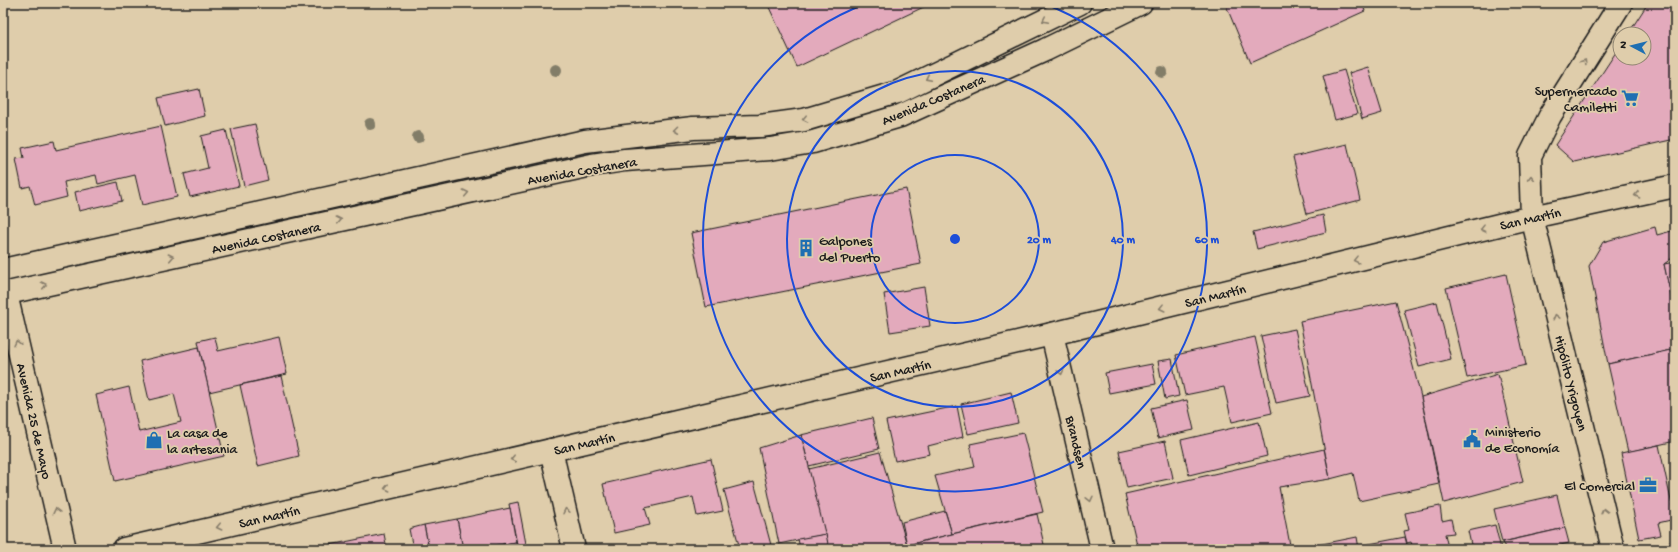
<svg xmlns="http://www.w3.org/2000/svg" width="1678" height="552" font-family="'Gochi Hand',sans-serif">
<style>
.building{fill:#e3aabc;stroke:#1c1c1c}
.lines{fill:none;stroke-linecap:round;stroke-linejoin:round}
.street-casing{stroke:#1c1c1c;stroke-width:25}
.secondary-casing{stroke:#1c1c1c;stroke-width:25}
.street{stroke:#dfcdab;stroke-width:22}
.secondary{stroke:#dfcdab;stroke-width:22}
.tree{fill:#827d68}
.oneway{stroke:#877d6b}
.ring{fill:none;stroke:#1d4ed8;stroke-width:2}
.labels{text-anchor:middle;stroke-width:3.5;stroke-linejoin:round;paint-order:stroke}
.poi-label{font-size:14px;fill:#1c1c1c;stroke:#dfcdab;text-anchor:start}
.street-label{font-size:14px;fill:#1c1c1c;stroke:#dfcdab}
.centre{fill:#1d4ed8;stroke:#dfcdab;stroke-width:2}
.ring-label{font-size:12px;text-anchor:middle;font-weight:bold;fill:#1d4ed8;stroke:#dfcdab;stroke-width:3.5;stroke-linejoin:round;paint-order:stroke}
</style>
<rect width="100%" height="100%" fill="#dfcdab"/>
<filter id="ink" filterUnits="userSpaceOnUse"><feTurbulence type="fractalNoise" baseFrequency=".025" numOctaves="2"/><feDisplacementMap in="SourceGraphic" scale="8" xChannelSelector="R" yChannelSelector="G"/><feConvolveMatrix kernelMatrix="1 2 1 2 8 2 1 2 1" color-interpolation-filters="sRGB"/></filter>
<g filter="url(#ink)">
<g class="building">
<polygon points="767,3 932,3 797,67"/>
<polygon points="1225,3 1362,3 1365,11 1250,63"/>
<polygon points="1648,3 1673,3 1675,7 1675,139 1574,162 1555,145 1620,46 1620,58 1644,58 1644,34 1628,34"/>
<polygon points="1368,67 1382,113 1362,119 1349,73"/>
<polygon points="1344,70 1357,114 1335,120 1323,76"/>
<polygon points="199,89 205,116 165,126 158,98"/>
<polygon points="255,124 268,180 244,186 231,129"/>
<polygon points="161,126 177,197 142,205 135,175 98,184 96,175 64,182 67,197 35,205 30,186 22,188 16,159 24,158 22,148 54,141 56,150"/>
<polygon points="226,130 239,186 190,197 184,174 208,168 201,136"/>
<polygon points="1347,144 1360,200 1307,214 1293,157"/>
<polygon points="118,182 122,201 79,211 75,192"/>
<polygon points="906,189 921,264 706,307 691,233"/>
<polygon points="1323,215 1326,232 1257,249 1253,232"/>
<polygon points="1655,227 1657,235 1675,230 1675,256 1664,264 1675,313 1675,349 1608,364 1589,266 1603,242"/>
<polygon points="1675,262 1675,291 1670,292 1664,264"/>
<polygon points="1506,274 1526,365 1467,378 1446,288"/>
<polygon points="924,287 930,326 890,332 884,294"/>
<polygon points="1396,301 1421,397 1439,484 1359,501 1353,473 1330,479 1300,321"/>
<polygon points="1437,302 1451,359 1419,367 1404,310"/>
<polygon points="1295,329 1310,396 1276,403 1261,336"/>
<polygon points="215,337 218,351 279,337 287,374 209,392 198,341"/>
<polygon points="1255,337 1272,413 1232,422 1224,387 1185,395 1176,355"/>
<polygon points="199,347 224,456 115,481 96,395 129,387 139,432 181,422 174,394 149,400 140,361"/>
<polygon points="1675,349 1675,441 1628,452 1608,364"/>
<polygon points="1172,359 1179,396 1165,399 1158,361"/>
<polygon points="1152,364 1156,384 1109,393 1105,373"/>
<polygon points="1498,374 1523,482 1444,503 1421,397"/>
<polygon points="281,376 299,456 258,466 240,385"/>
<polygon points="1011,392 1018,423 968,434 961,404"/>
<polygon points="1187,400 1194,430 1158,438 1151,408"/>
<polygon points="957,406 963,437 928,446 930,454 895,461 886,421"/>
<polygon points="872,418 879,449 809,466 801,435"/>
<polygon points="1259,422 1267,456 1189,475 1181,440"/>
<polygon points="1023,433 1043,512 952,534 935,476 975,467 970,444"/>
<polygon points="801,435 826,534 779,544 759,448"/>
<polygon points="1165,441 1173,478 1127,488 1119,451"/>
<polygon points="1659,445 1675,519 1658,523 1661,535 1639,539 1621,453"/>
<polygon points="1324,449 1330,479 1279,487 1290,545 1274,549 1138,549 1125,494"/>
<polygon points="880,452 907,545 892,549 829,549 809,469"/>
<polygon points="711,459 723,511 697,516 693,497 645,508 650,525 614,533 603,484"/>
<polygon points="754,482 771,545 757,549 740,549 724,490"/>
<polygon points="1557,495 1565,528 1502,542 1494,509"/>
<polygon points="518,502 527,549 518,549 509,504"/>
<polygon points="1440,506 1442,521 1451,519 1454,533 1445,534 1448,548 1458,547 1458,549 1413,549 1411,542 1407,543 1404,531 1409,530 1405,513"/>
<polygon points="510,508 516,542 487,547 487,549 463,549 457,519"/>
<polygon points="945,511 952,534 907,545 902,522"/>
<polygon points="1037,514 1045,549 892,549 952,534"/>
<polygon points="457,519 463,549 429,549 424,525"/>
<polygon points="424,525 429,549 413,549 409,529"/>
<polygon points="1495,525 1501,549 1472,549 1468,531"/>
<polygon points="1565,528 1569,543 1544,549 1505,549 1503,542"/>
<polygon points="384,534 387,549 315,549 315,548"/>
<polygon points="826,534 829,549 800,549 798,539"/>
<polygon points="1357,537 1359,549 1302,549 1302,548"/>
<polygon points="1405,537 1408,549 1359,549 1359,546"/>
<polygon points="1675,541 1675,549 1647,549 1646,547"/>
<polygon points="516,542 518,549 487,549 487,547"/>
<polygon points="698,544 705,549 686,549 686,548"/>
</g>
<g class="lines">
<g class="street-casing">
<g id="street">
<polyline points="1052,334 1102,549"/>
<polyline points="551,450 574,549"/>
<polyline points="124,549 1052,334 1532,217 1675,186"/>
<polyline points="1613,549 1532,217 1530,156 1550,116 1621,3"/>
</g>
</g>
<g class="secondary-casing">
<g id="secondary">
<polyline points="3,270 585,141 693,128 760,126 804,120 898,92 1080,3"/>
<polyline points="3,290 6,294 65,549"/>
<polyline points="3,294 592,165 625,160 770,149 813,142 900,116 1045,50 1141,3"/>
</g>
</g>
<use href="#street" class="street"/>
<use href="#secondary" class="secondary"/>
</g>
<g class="tree">
<circle cx="556" cy="70" r="6"/>
<circle cx="1162" cy="72" r="6"/>
<circle cx="370" cy="124" r="6"/>
<circle cx="418" cy="137" r="6"/>
</g>
<defs><path id="oneway-chevron" d="M-2-3.5L2.5 0L-2 3.5" fill="none" stroke-width="1.6" stroke-linecap="round" stroke-linejoin="round"/></defs>
<g class="oneway">
<use href="#oneway-chevron" transform="translate(1045 20) rotate(154)"/>
<use href="#oneway-chevron" transform="translate(1584 62) rotate(-58)"/>
<use href="#oneway-chevron" transform="translate(928 78) rotate(154)"/>
<use href="#oneway-chevron" transform="translate(805 119) rotate(167)"/>
<use href="#oneway-chevron" transform="translate(676 130) rotate(173)"/>
<use href="#oneway-chevron" transform="translate(1531 178) rotate(-91)"/>
<use href="#oneway-chevron" transform="translate(466 193) rotate(-12)"/>
<use href="#oneway-chevron" transform="translate(1637 195) rotate(168)"/>
<use href="#oneway-chevron" transform="translate(339 220) rotate(-12)"/>
<use href="#oneway-chevron" transform="translate(1483 229) rotate(166)"/>
<use href="#oneway-chevron" transform="translate(171 257) rotate(-12)"/>
<use href="#oneway-chevron" transform="translate(1356 260) rotate(166)"/>
<use href="#oneway-chevron" transform="translate(44 285) rotate(-12)"/>
<use href="#oneway-chevron" transform="translate(1162 308) rotate(166)"/>
<use href="#oneway-chevron" transform="translate(1556 317) rotate(-104)"/>
<use href="#oneway-chevron" transform="translate(17 343) rotate(-103)"/>
<use href="#oneway-chevron" transform="translate(1061 372) rotate(77)"/>
<use href="#oneway-chevron" transform="translate(513 459) rotate(167)"/>
<use href="#oneway-chevron" transform="translate(387 488) rotate(167)"/>
<use href="#oneway-chevron" transform="translate(1090 499) rotate(77)"/>
<use href="#oneway-chevron" transform="translate(56 511) rotate(-103)"/>
<use href="#oneway-chevron" transform="translate(566 511) rotate(-103)"/>
<use href="#oneway-chevron" transform="translate(1604 511) rotate(-104)"/>
<use href="#oneway-chevron" transform="translate(219 527) rotate(167)"/>
</g>
</g>
<g class="ring">
<circle cx="955" cy="239" r="84"/>
<circle cx="955" cy="239" r="168"/>
<path d="M1045 4A252 252 0 1 1 865 4"/>
</g>
<defs>
<g id="supermarket-bare" transform="scale(1.38)"><path d="M-6-5.5h2.5l.6 2H6L4.5 2H-2.5L-4.4-4H-6ZM-1.5 3.2a1.3 1.3 0 1 0 .1 0ZM3 3.2a1.3 1.3 0 1 0 .1 0Z" fill="#1f6fb2" stroke="#dfcdab" stroke-width="2.5" paint-order="stroke"/></g>
<g id="building-bare" transform="scale(1.38)"><path d="M-4-6H4V6H1V3H-1V6H-4ZM-2.5-4.3h1.7v1.8h-1.7ZM.8-4.3h1.7v1.8H.8ZM-2.5-1h1.7V.8h-1.7ZM.8-1h1.7V.8H.8Z" fill="#1f6fb2" stroke="#dfcdab" stroke-width="2.5" paint-order="stroke"/></g>
<g id="civic-bare" transform="scale(1.38)"><path d="M-.6-6.5H3V-4.5H.6V-3L4-1V1h2V6H-6V1h2V-1L-.6-3ZM-1.2 2.5V6h2.4V2.5Z" fill="#1f6fb2" stroke="#dfcdab" stroke-width="2.5" paint-order="stroke"/></g>
<g id="shop-bare" transform="scale(1.38)"><path d="M-5-2.5h2.3a2.7 3.5 0 0 1 5.4 0H5L5.5 6h-11ZM-1.5-2.5h3a1.5 2.3 0 0 0-3 0Z" fill="#1f6fb2" stroke="#dfcdab" stroke-width="2.5" paint-order="stroke"/></g>
<g id="office-bare" transform="scale(1.38)"><path d="M-6-3h4V-5.5h4V-3h4V5H-6ZM-1-4.5V-3h2v-1.5ZM-6 0V1H6V0Z" fill="#1f6fb2" stroke="#dfcdab" stroke-width="2.5" paint-order="stroke"/></g>
</defs>
<g fill-rule="evenodd">
<use href="#supermarket-bare" x="1630" y="98"/>
<use href="#building-bare" x="806" y="248"/>
<use href="#civic-bare" x="1472" y="439"/>
<use href="#shop-bare" x="154" y="440"/>
<use href="#office-bare" x="1648" y="485"/>
</g>
<g class="labels">
<g class="poi-label">
<text x="1617" y="95" text-anchor="end">Supermercado<tspan x="1617" dy="16">Camiletti</tspan></text>
<text x="819" y="245">Galpones<tspan x="819" dy="16">del Puerto</tspan></text>
<text x="1485" y="436">Ministerio<tspan x="1485" dy="16">de Economía</tspan></text>
<text x="167" y="437">La casa de<tspan x="167" dy="16">la artesania</tspan></text>
<text x="1635" y="490" text-anchor="end">El Comercial</text>
</g>
<g class="street-label">
<text transform="translate(933 99) rotate(-23)" y="5">Avenida Costanera</text>
<text transform="translate(582 170) rotate(-10)" y="5">Avenida Costanera</text>
<text transform="translate(1530 218) rotate(-13)" y="5">San Martín</text>
<text transform="translate(266 237) rotate(-12)" y="5">Avenida Costanera</text>
<text transform="translate(1215 295) rotate(-14)" y="5">San Martín</text>
<text transform="translate(900 370) rotate(-13)" y="5">San Martín</text>
<text transform="translate(1572 383) rotate(76)" y="5">Hipólito Yrigoyen</text>
<text transform="translate(35 421) rotate(77)" y="5">Avenida 25 de Mayo</text>
<text transform="translate(1077 442) rotate(77)" y="5">Brandsen</text>
<text transform="translate(584 443) rotate(-13)" y="5">San Martín</text>
<text transform="translate(269 516) rotate(-13)" y="5">San Martín</text>
</g>
</g>
<circle cx="955" cy="239" r="6" class="centre"/>
<g class="ring-label">
<text x="1039" y="243">20 m</text>
<text x="1123" y="243">40 m</text>
<text x="1207" y="243">60 m</text>
</g>
<rect width="1678" height="552" fill="none" stroke="#dfcdab" stroke-width="16"/>
<rect x="8" y="8" width="1662" height="536" fill="none" stroke="#1c1c1c" stroke-width="1.5" filter="url(#ink)"/>
<g transform="translate(1632 46) rotate(277)"><circle r="19" fill="#dfcdab" stroke="#918672"/>
<path d="M0-3L7 15L0 10L-7 15Z" fill="#1f6fb2"/>
<text y="-6" font-size="11" font-weight="bold" text-anchor="middle" fill="#1c1c1c">N</text>
</g>
</svg>
